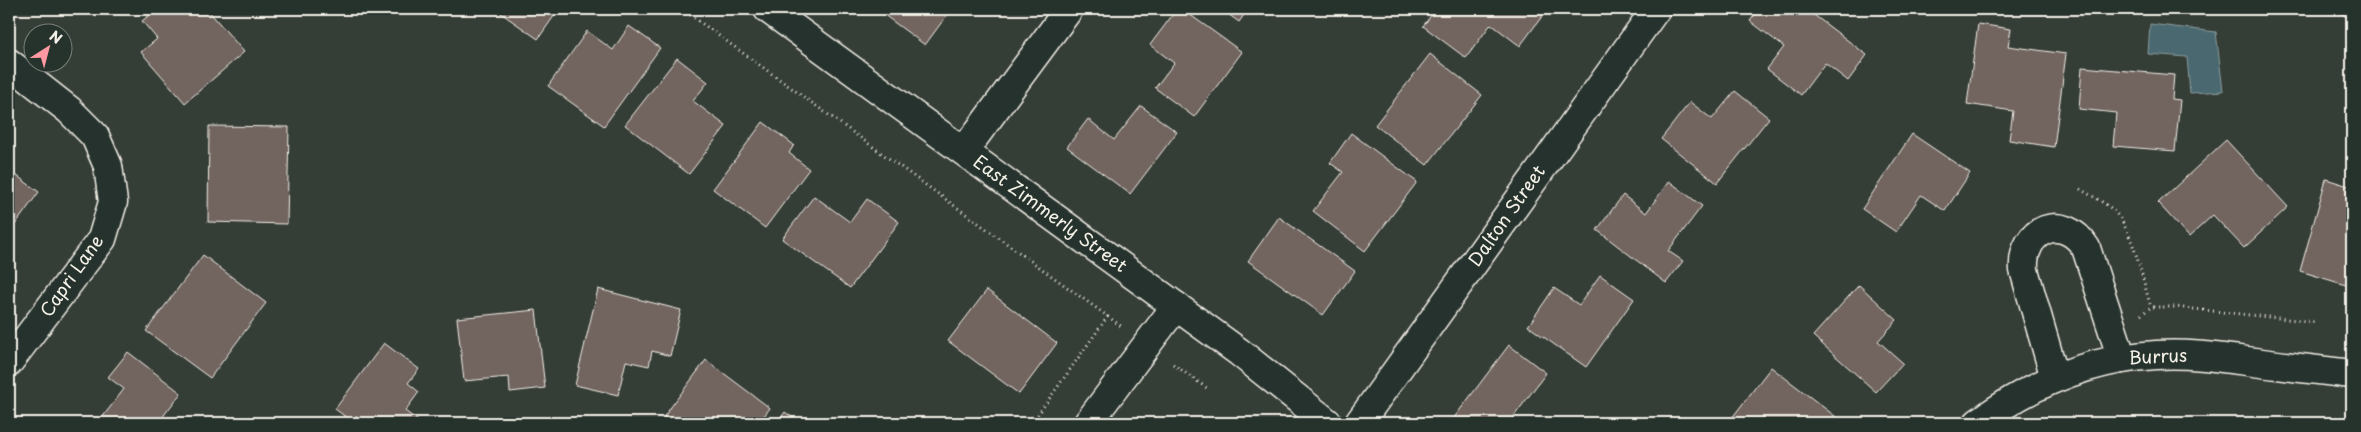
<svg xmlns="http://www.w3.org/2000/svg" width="2361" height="432" font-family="'Playpen Sans',sans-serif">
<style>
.water{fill:#49686f;stroke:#8d9f9f}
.building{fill:#726560;stroke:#f4f1e8}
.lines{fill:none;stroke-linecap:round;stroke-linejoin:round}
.minor-casing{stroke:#f4f1e8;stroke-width:31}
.path{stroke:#f4f1e8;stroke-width:3;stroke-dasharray:1 4;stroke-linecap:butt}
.minor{stroke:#26332d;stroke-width:28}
.labels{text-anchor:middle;stroke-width:4;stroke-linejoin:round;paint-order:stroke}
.street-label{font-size:18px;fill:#f4f1e8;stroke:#26332d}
</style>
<rect width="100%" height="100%" fill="#353d37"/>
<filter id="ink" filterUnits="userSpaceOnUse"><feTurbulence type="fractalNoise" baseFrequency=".02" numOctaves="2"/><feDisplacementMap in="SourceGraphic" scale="10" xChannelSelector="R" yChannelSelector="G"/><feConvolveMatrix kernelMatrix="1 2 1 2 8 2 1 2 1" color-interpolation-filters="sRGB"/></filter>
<g filter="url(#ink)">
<polygon class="water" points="2150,24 2216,32 2223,91 2190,93 2187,57 2148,54"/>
<g class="building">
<polygon points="157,9 207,9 244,52 185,103 141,52 157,39 142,21"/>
<polygon points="495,9 559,9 538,39"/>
<polygon points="876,9 939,9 947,15 925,45"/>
<polygon points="1177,9 1182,9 1242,52 1194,117 1155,88 1174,63 1150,45"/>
<polygon points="1221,9 1248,9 1239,22"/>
<polygon points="1436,9 1542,9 1546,11 1520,46 1491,24 1466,58 1423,26"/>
<polygon points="1759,9 1806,9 1867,55 1848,81 1825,63 1801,95 1767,69 1784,47 1750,21"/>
<polygon points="2334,9 2352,9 2352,13 2348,18"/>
<polygon points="1978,24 2011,29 2008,46 2066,54 2054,147 2009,140 2013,111 1967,104"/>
<polygon points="629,26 660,48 604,126 548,86 587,31 613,50"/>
<polygon points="1430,54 1482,95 1427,165 1375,125"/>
<polygon points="677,58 708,82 693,101 726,126 689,174 625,125"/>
<polygon points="2082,67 2174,75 2172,99 2180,100 2175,151 2113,146 2116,113 2079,109"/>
<polygon points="1735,91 1769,118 1717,183 1661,139 1690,102 1712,119"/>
<polygon points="1141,106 1177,132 1130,194 1067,147 1088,119 1114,140"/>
<polygon points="763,122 794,145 789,153 809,169 765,228 713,189"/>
<polygon points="209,126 289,127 287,224 208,222"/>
<polygon points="1351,133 1417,182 1365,251 1313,211 1343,172 1330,163"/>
<polygon points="1912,134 1970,173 1945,211 1921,195 1896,232 1862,209"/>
<polygon points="2226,140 2288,207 2244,248 2213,215 2189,237 2158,203"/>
<polygon points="9,170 39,192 9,233"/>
<polygon points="2326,179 2352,187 2352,263 2346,285 2300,271"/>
<polygon points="1669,181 1702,206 1668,251 1683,261 1666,283 1597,230 1623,195 1646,213"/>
<polygon points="814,196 850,222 867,199 899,222 850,288 782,239"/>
<polygon points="1279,217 1355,271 1323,315 1248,261"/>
<polygon points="203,255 266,303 210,378 146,331"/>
<polygon points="1600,275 1634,299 1586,367 1528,326 1554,288 1579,305"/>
<polygon points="1859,285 1897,320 1878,341 1903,363 1876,392 1813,336"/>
<polygon points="598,289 681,310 670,356 652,351 649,366 626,361 618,395 575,385"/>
<polygon points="987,290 1057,343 1019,394 948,341"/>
<polygon points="536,310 545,388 510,392 509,377 464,381 457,318"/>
<polygon points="384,343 419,369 408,383 419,392 405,411 421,423 354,423 335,409"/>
<polygon points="1509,345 1546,373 1509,423 1450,423"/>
<polygon points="128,352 181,393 158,423 98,423 124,389 108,377"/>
<polygon points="706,360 770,408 759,423 659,423"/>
<polygon points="1771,367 1844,423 1728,423"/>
<polygon points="785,412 800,423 777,423"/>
<polygon points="313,418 321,423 309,423"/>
</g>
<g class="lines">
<g class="minor-casing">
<g id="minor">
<polyline points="768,9 1239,352 1328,423"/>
<polyline points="9,63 69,110 95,136 108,166 113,202 102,239 9,362"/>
<polyline points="964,151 1069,9"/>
<path d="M2055 378 2024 270C2021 228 2064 212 2086 248L2122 359"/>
<polyline points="1088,423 1176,306"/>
<polyline points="1359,423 1656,9"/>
<path d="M1978 423C2030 384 2090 359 2156 355 2186 353 2217 357 2247 361 2282 366 2317 370 2352 374"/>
</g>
</g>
<g class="path">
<polyline points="682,9 1121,326"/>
<path d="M2080 189C2091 196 2103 201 2113 210 2134 231 2142 279 2151 307"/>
<polyline points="2141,315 2151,307 2175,307 2315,322"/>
<polyline points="1173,364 1208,389"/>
<polyline points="1032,423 1108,316"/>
</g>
<use href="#minor" class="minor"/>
</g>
</g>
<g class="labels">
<g class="street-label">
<text transform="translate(1050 214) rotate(36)" y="6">East Zimmerly Street</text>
<text transform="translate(1507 216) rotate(-55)" y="6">Dalton Street</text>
<text transform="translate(72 276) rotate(-55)" y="6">Capri Lane</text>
<text transform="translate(2158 357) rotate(-3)" y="6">Burrus</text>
</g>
</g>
<rect width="2361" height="432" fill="none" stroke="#26332d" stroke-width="30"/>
<rect x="15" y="15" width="2331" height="402" fill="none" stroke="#f4f1e8" stroke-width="2" filter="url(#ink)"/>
<g transform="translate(48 48) rotate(36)"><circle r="24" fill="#26332d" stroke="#787f78"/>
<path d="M0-4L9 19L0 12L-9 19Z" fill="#ff9aa2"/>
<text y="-8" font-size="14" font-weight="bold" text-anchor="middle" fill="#f4f1e8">N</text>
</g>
</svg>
